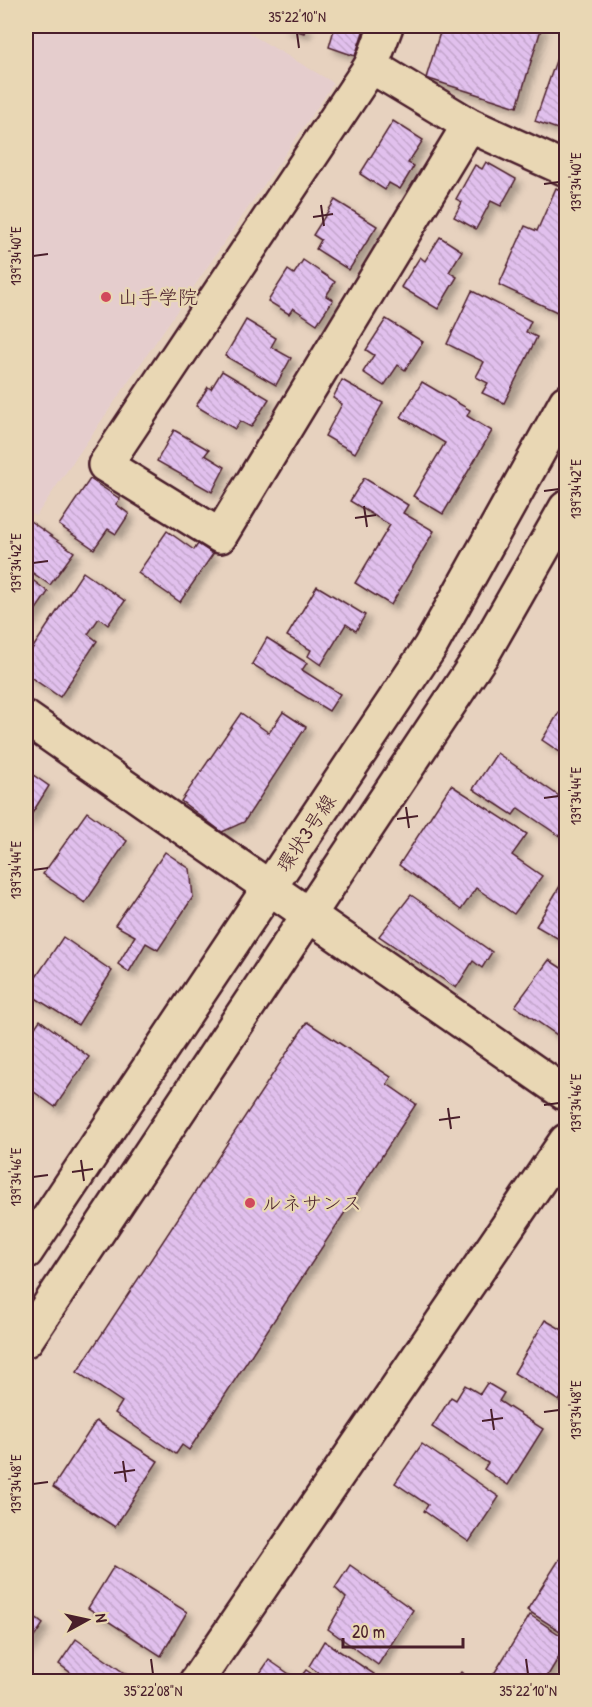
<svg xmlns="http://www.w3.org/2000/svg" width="592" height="1707" font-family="'Patrick Hand','Klee One',sans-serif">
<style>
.built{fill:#e5cdcd}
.building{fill:url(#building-back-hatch);stroke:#4a1f2b;stroke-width:1.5;filter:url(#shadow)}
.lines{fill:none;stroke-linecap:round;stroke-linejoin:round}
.minor-casing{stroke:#4a1f2b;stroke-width:38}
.tertiary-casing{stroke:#4a1f2b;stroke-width:38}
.minor{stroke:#e9d7b4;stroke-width:33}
.tertiary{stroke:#e9d7b4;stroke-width:33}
.ticks{fill:none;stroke:#4a1f2b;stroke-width:2}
.poi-dot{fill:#d1495b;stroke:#e9d7b4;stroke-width:2}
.labels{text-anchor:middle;stroke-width:4.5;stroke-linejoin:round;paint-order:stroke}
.poi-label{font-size:20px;fill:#4a1f2b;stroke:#e9d7b4;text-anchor:start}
.street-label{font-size:20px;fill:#4a1f2b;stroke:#e9d7b4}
.neatline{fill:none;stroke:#4a1f2b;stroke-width:2}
.ticks-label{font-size:15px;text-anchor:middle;fill:#4a1f2b}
</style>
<defs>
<pattern id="building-back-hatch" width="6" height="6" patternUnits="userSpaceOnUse" patternTransform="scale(1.5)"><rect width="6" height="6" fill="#e1c0ed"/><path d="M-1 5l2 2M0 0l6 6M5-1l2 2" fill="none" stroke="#c3a5cb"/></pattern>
<filter id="shadow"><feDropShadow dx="5.5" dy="5.5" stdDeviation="3" flood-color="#0004"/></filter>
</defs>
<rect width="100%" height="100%" fill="#e7d2bf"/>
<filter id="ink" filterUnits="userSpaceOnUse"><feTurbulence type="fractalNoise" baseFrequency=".0167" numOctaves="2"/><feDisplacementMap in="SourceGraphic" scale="12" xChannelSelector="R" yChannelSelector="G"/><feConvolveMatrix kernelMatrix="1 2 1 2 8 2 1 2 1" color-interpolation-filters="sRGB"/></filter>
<g filter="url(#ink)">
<polygon class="built" points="26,26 237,26 334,83 36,516 26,511"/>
<g class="building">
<polygon points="281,26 306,26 304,33"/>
<polygon points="335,26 365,26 355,56 329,47"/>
<polygon points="442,26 542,26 517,107 426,78"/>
<polygon points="566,32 566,132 535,121"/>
<polygon points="393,121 423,140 408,163 414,166 400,189 389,183 385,190 360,174"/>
<polygon points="486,162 516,179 501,206 491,201 476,229 454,217 462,202 456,199 475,165 482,169"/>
<polygon points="556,188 566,193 566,291 557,312 499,285 525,226 537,231"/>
<polygon points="335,200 377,226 349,270 316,249 321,240 313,235"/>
<polygon points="440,237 462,251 449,272 457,277 438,309 401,287 420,257 425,261"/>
<polygon points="303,260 335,282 326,296 333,300 317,324 293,308 289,314 268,301 288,270 294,274"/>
<polygon points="472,291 531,321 526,332 537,337 504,403 482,393 488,383 476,377 484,362 447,344"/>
<polygon points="386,319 423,342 405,370 398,365 384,386 363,372 374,355 366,350"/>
<polygon points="246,320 276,338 271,347 291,358 276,385 225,356"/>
<polygon points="222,371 269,399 251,427 240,421 235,429 196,406 208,387 211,389"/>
<polygon points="342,380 383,403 355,453 325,436 342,404 333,398"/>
<polygon points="422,382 470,410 467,416 492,431 443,514 413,496 445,443 401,417"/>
<polygon points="174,430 209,450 205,455 225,467 212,492 157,461"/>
<polygon points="364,478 408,505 403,513 434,531 391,605 355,583 390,525 350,501"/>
<polygon points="90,479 120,499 116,504 129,514 116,534 108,529 94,549 59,525"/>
<polygon points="30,521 74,552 50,585 26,568 26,528"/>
<polygon points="167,531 194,550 198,544 213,554 180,602 138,573"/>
<polygon points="83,572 125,601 108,625 99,618 88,634 97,641 60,697 26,674 26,658"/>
<polygon points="26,575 48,592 26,624"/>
<polygon points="317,586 365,615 356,631 346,624 321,665 308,656 311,650 287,636"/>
<polygon points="267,638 307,663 302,670 340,694 329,711 252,664"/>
<polygon points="566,701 566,756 542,740"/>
<polygon points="283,712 306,727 244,822 222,832 181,801 241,713 269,733"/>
<polygon points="497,753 566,801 566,829 561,837 518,808 513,815 473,789"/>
<polygon points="26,770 49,786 26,823"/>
<polygon points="451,785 527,834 512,855 542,876 514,914 476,888 461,910 399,865"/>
<polygon points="87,812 127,841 85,903 43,874"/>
<polygon points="165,852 190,869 193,897 158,950 146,943 129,972 118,964 135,936 115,925"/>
<polygon points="566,876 566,943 536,926"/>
<polygon points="411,895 492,952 482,968 473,961 456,988 379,936"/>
<polygon points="63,937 112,971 78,1025 26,992"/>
<polygon points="549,960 566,971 566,1041 515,1006"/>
<polygon points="40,1020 89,1057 55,1107 26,1086 26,1040"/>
<polygon points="307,1022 391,1077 387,1084 416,1104 189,1450 182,1445 176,1454 115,1413 122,1402 77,1372"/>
<polygon points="545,1320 566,1332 566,1389 559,1401 514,1373"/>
<polygon points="487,1383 504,1393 499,1401 543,1429 508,1485 484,1469 488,1463 432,1427 451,1397 456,1400 465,1385 480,1394"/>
<polygon points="96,1421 158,1461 115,1527 53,1487"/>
<polygon points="422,1444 499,1497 469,1542 424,1511 428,1505 395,1483"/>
<polygon points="566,1549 566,1635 527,1610"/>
<polygon points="350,1565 413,1610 378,1665 328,1629 346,1598 335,1588"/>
<polygon points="114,1566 187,1612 161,1656 88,1608"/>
<polygon points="26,1611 43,1624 26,1649"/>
<polygon points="530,1615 566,1639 566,1645 544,1682 499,1682 492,1677"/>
<polygon points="76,1639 137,1682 83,1682 59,1664"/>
<polygon points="324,1641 374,1674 370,1682 332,1682 309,1666"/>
<polygon points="269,1660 298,1680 306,1670 323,1682 254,1682"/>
<polygon points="461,1672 475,1682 454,1682"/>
</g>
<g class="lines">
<g class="minor-casing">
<g id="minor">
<polyline points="386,26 371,66 469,125 566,169"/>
<polyline points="371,66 105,465 220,536 469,125"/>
<polyline points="26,718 566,1094"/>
<polyline points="196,1682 566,1141"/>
</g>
</g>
<g class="tertiary-casing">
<g id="tertiary">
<polyline points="26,1252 430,647 566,402"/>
<polyline points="26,1340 485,650 566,508"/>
</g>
</g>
<use href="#minor" class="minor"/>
<use href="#tertiary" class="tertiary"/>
</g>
</g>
<path class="ticks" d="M297 33 299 48M544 184 559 182M321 205 324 226M313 217 333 214M33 256 48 254M544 491 559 489M364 506 367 527M355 518 376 515M33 563 48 561M544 798 559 796M406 807 409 828M397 819 418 816M33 870 48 868M544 1105 559 1103M448 1108 451 1129M439 1120 460 1117M81 1160 84 1181M72 1172 93 1169M33 1177 48 1175M491 1409 494 1430M544 1412 559 1410M482 1421 503 1418M123 1461 126 1482M114 1473 135 1470M33 1484 48 1482M151 1659 153 1674M526 1659 528 1674"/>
<g class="poi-dot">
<circle cx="106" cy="297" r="6"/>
<circle cx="250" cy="1203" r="6"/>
</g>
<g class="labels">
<g class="poi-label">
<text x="118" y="304">山手学院</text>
<text x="262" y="1210">ルネサンス</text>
</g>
<g class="street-label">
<text transform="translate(306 833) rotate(-56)" y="7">環状3号線</text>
</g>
</g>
<rect width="592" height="1707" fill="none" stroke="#e9d7b4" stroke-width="66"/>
<g transform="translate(87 1620) rotate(82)" stroke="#e9d7b4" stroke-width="4.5" paint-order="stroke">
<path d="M0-4.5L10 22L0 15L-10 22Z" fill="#4a1f2b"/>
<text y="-9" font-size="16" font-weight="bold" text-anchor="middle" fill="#4a1f2b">N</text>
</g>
<path d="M343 1638v9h120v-9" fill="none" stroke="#4a1f2b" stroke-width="3"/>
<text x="352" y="1638" font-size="18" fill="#4a1f2b" stroke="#e9d7b4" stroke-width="4.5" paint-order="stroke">20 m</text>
<rect x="33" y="33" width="526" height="1641" class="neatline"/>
<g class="ticks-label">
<text x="297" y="22">35°22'10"N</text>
<text transform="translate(576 182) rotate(-90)" y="5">139°34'40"E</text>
<text transform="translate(16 256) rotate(-90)" y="5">139°34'40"E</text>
<text transform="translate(576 489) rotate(-90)" y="5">139°34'42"E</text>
<text transform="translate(16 563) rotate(-90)" y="5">139°34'42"E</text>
<text transform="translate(576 796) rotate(-90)" y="5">139°34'44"E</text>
<text transform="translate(16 870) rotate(-90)" y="5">139°34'44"E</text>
<text transform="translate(576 1103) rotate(-90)" y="5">139°34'46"E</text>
<text transform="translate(16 1177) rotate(-90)" y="5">139°34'46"E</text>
<text transform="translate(576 1410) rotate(-90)" y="5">139°34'48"E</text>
<text transform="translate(16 1484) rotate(-90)" y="5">139°34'48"E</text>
<text x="153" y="1696">35°22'08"N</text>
<text x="528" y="1696">35°22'10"N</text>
</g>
</svg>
